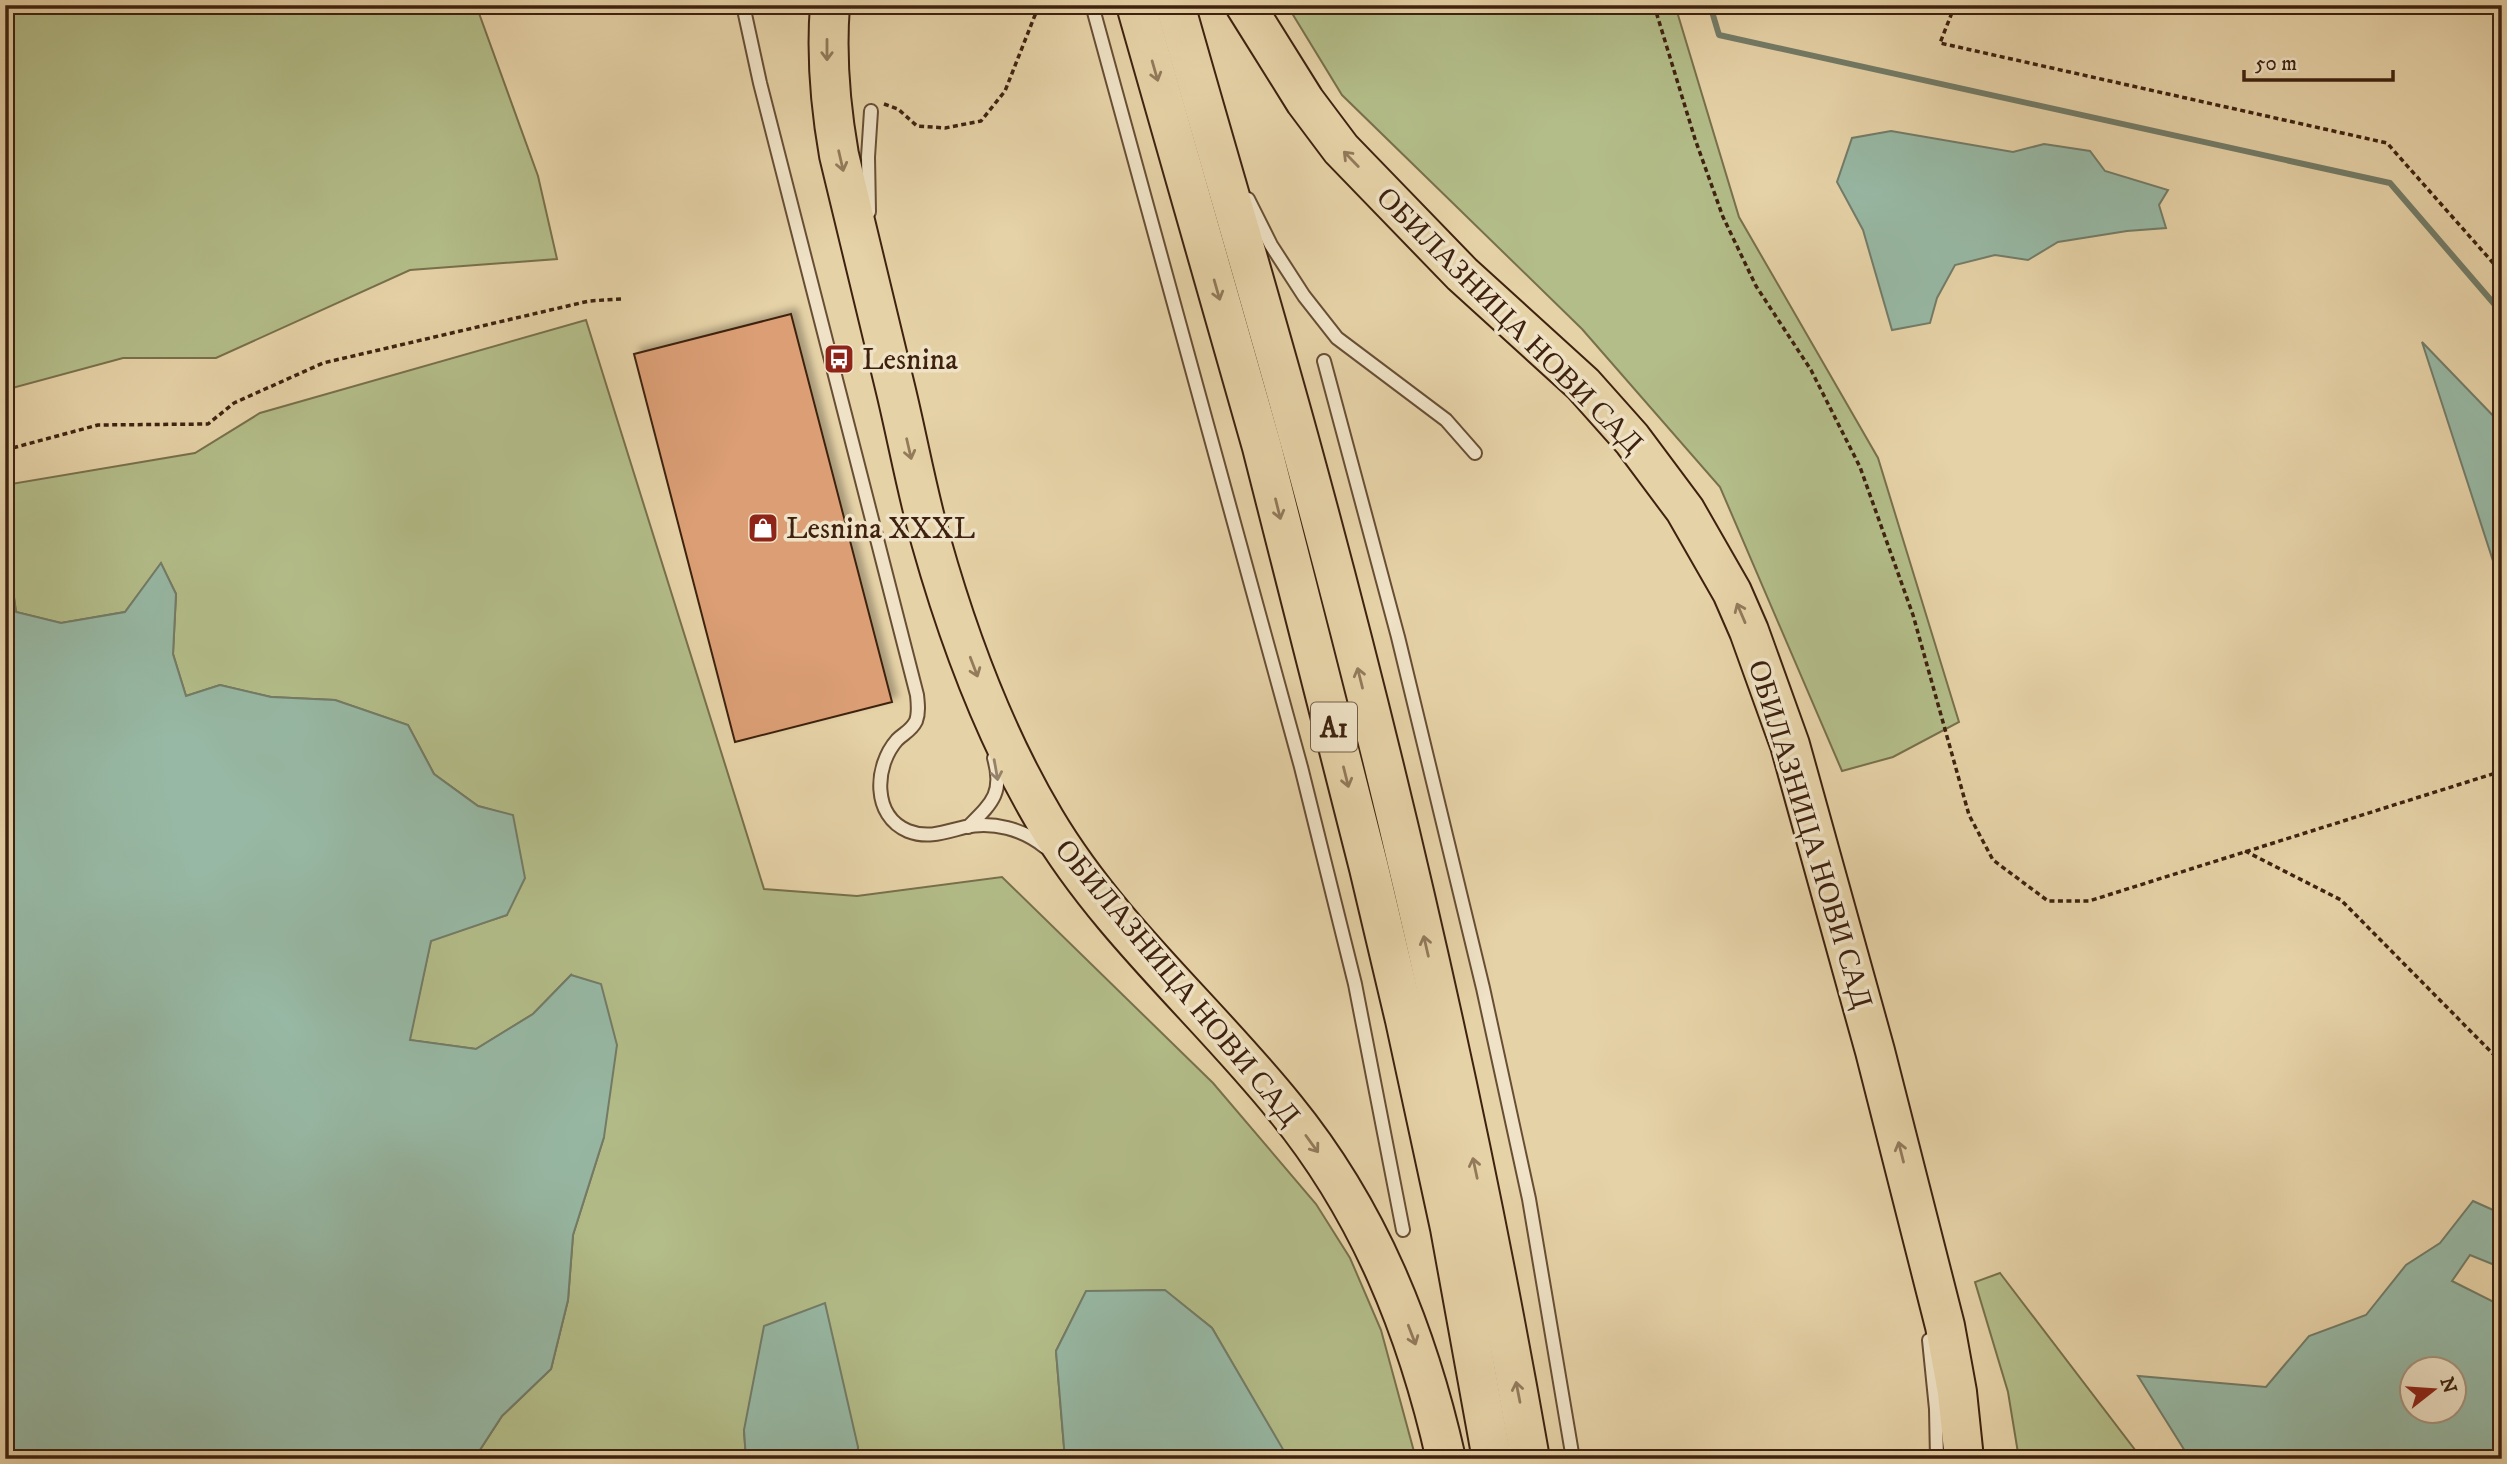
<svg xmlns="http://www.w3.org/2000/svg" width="2507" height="1464" font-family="'IM FELL DW Pica',serif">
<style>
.green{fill:#b3bd89;stroke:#78704c;stroke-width:2}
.water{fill:#97b8a4;stroke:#737c68;stroke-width:2;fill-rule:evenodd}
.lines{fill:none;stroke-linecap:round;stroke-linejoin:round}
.stream{stroke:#737c68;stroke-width:6}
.building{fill:#db9e74;stroke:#3e220f;stroke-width:2;filter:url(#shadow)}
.service-casing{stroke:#684e35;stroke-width:16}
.primary-casing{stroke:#3e220f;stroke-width:42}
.motorway-casing{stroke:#3e220f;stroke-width:42}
.path{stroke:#3e220f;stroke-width:3.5;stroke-dasharray:5 3.5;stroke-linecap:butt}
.service{stroke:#efe2c6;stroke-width:12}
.primary{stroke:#e6d2a7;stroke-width:38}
.motorway{stroke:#e6d2a7;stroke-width:38}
.oneway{stroke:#927a5b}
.oneway2{stroke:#96826a}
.labels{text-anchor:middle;stroke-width:7;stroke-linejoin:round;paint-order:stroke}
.shield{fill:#efe2c6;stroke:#735c46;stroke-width:2}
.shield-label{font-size:28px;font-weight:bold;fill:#3e220f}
.street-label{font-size:30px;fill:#3e220f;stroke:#efe2c6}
.poi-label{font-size:30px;fill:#3e220f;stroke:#efe2c6;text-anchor:start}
</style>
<defs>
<filter id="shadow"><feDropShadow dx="5.5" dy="-5.5" stdDeviation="3.5" flood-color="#0004"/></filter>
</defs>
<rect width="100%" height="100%" fill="#e6d2a7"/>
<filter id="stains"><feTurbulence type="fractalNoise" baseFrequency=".00286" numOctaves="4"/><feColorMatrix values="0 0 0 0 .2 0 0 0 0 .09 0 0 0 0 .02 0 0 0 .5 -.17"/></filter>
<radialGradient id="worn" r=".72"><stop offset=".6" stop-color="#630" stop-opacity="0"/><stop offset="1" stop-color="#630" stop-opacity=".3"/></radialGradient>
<g class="green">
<polygon points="5,5 476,5 538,176 557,259 410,270 216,358 123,358 5,390"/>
<polygon points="1287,5 1675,5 1739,217 1878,458 1959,722 1893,757 1842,771 1720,487 1582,329 1342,95"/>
<polygon points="586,320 764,889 857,896 1002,877 1213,1083 1316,1204 1350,1258 1381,1330 1416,1459 1267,1459 1283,1451 1212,1328 1164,1290 1086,1292 1056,1351 1065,1459 857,1459 858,1447 744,1430 746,1459 474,1459 502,1416 551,1369 568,1300 573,1235 604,1137 571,975 533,1014 476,1049 409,1040 431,940 507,915 513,816 478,806 434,774 408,725 335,700 271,697 220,685 186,696 173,654 176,594 161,564 125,612 61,623 16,612 11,576 5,576 5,485 195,453 260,413"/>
<polygon points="2000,1273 2142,1459 2019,1459 2008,1392 1975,1282"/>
</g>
<g class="water">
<polygon points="1891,131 2013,152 2044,144 2090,151 2105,171 2168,190 2159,205 2166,228 2127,231 2058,242 2028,260 1995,255 1955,265 1937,298 1930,323 1892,330 1863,230 1837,182 1852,138"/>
<polygon points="2422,342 2502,425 2502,568 2495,567"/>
<polygon points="161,563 176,594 173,654 186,696 220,685 271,697 335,700 408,725 434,774 478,806 513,815 525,878 507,915 431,941 410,1040 476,1049 533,1014 571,975 601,984 617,1045 604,1137 573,1235 568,1300 551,1369 502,1416 474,1459 5,1459 5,576 11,576 16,612 61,623 125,612"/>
<path d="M2473 1201 2502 1214V1268L2470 1255 2452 1281 2502 1306V1459H2190L2138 1376 2266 1387 2309 1336 2366 1315 2406 1265 2440 1243ZM2412 1370H2454V1412H2412Z"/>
<polygon points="1165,1290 1212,1328 1284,1451 1267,1459 1065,1459 1056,1351 1086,1291"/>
<polygon points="825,1303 858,1447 857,1459 746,1459 744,1430 764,1326"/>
</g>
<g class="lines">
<polyline class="stream" points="1710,5 1719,35 2390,183 2502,313"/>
</g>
<polygon class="building" points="791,314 892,702 735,742 634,354"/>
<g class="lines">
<g class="service-casing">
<g id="service">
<path d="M743 5 760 83 917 695C918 704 919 713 916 721 911 731 904 733 897 740 874 766 872 816 908 831 928 839 945 832 965 827 993 821 1023 829 1045 847"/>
<polyline points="1092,5 1301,767 1355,984 1403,1230"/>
<polyline points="1248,199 1271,245 1304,296 1337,338 1446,420 1475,453"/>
<polyline points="869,212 868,157 871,111"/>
<polyline points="1324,361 1398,637 1483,988 1529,1199 1573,1459"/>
<path d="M968 827C992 803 1004 793 994 758"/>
<polyline points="1929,1340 1936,1409 1937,1459"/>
</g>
</g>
<g class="primary-casing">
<g id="primary">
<path d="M830 5C826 56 830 104 839 155 858 233 877 312 896 391 908 441 917 492 931 541 958 637 994 734 1045 820 1109 928 1207 1011 1285 1108 1369 1211 1417 1330 1446 1459"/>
<polyline points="1245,5 1305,101 1341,149 1462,274 1583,384 1632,439 1685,510 1732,592 1749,631 1790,745 1875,1051 1945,1326 1957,1392 1964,1459"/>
</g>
</g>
<g class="motorway-casing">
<g id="motorway">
<polyline points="1136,5 1262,447 1369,868 1405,1020 1450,1228 1492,1459"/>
<path d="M1175 5C1216 150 1259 294 1299 439 1391 775 1470 1116 1530 1459"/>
</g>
</g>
<g class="path">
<polyline points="1654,5 1695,139 1723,217 1756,286 1811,370 1860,467 1913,615 1969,815 1993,860 2048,901 2089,901 2502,771"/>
<polyline points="1955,5 1940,43 2387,143 2502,273"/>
<polyline points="884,104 898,109 917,126 945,128 981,121 1005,91 1039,5"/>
<polyline points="5,450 98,425 208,424 234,403 323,363 589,301 621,299"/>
<polyline points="2245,851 2341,900 2502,1063"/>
</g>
<use href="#service" class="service"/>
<use href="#primary" class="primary"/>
<use href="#motorway" class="motorway"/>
</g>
<defs><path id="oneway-shaft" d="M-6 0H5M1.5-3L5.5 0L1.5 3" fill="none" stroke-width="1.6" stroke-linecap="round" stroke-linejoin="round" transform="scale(1.75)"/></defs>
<g class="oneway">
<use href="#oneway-shaft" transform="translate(827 50) rotate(90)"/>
<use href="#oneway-shaft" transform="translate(1155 71) rotate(74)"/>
<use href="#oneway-shaft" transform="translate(1351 159) rotate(-134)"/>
<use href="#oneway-shaft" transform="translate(841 161) rotate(77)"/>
<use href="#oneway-shaft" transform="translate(1217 290) rotate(74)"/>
<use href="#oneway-shaft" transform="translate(909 449) rotate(77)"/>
<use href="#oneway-shaft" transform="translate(1278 509) rotate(76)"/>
<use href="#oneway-shaft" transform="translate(1741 613) rotate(-113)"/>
<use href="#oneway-shaft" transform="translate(974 667) rotate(69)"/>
<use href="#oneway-shaft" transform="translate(1360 678) rotate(-104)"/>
<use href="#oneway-shaft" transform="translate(1346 777) rotate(76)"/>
<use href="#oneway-shaft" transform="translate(1426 946) rotate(-103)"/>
<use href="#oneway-shaft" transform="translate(1312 1144) rotate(54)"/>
<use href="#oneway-shaft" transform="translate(1901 1152) rotate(-104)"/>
<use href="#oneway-shaft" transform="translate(1475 1168) rotate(-102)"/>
<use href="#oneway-shaft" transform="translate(1412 1335) rotate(69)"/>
<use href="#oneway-shaft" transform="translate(1518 1392) rotate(-101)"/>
</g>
<use class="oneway2" href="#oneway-shaft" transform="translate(996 770) rotate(80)"/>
<defs>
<g id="bus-square" transform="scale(1.575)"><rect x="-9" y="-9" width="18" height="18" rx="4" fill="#8f2418" stroke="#efe2c6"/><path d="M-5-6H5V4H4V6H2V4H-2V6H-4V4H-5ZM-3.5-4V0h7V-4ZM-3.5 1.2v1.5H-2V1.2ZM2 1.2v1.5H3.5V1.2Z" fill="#fff"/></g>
<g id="shop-square" transform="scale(1.575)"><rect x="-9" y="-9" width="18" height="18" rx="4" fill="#8f2418" stroke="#efe2c6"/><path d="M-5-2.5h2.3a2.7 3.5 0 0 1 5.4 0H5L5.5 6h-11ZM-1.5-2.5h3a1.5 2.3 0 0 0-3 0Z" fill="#fff"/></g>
</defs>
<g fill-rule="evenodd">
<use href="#bus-square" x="839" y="359"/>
<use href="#shop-square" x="763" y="528"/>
</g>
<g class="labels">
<rect class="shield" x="1311" y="702.5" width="46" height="49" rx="5"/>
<g class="shield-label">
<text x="1334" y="737">A1</text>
</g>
<g class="street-label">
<text transform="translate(1510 320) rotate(45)" y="10">ОБИЛАЗНИЦА НОВИ САД</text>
<text transform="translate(1811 834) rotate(73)" y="10">ОБИЛАЗНИЦА НОВИ САД</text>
<text transform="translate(1178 982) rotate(50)" y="10">ОБИЛАЗНИЦА НОВИ САД</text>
</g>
<g class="poi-label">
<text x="862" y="369">Lesnina</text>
<text x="786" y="538">Lesnina XXXL</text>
</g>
</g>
<rect width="2507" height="1464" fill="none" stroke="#e6d2a7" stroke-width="28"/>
<rect x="7" y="7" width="2493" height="1450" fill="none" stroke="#3e220f" stroke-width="3.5"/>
<rect x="14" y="14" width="2479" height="1436" fill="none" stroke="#3e220f" stroke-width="2"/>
<g transform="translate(2433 1390) rotate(73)"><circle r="33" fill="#efe2c6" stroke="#a8957d" stroke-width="2"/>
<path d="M0-5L12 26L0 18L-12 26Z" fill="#8f2418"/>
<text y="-10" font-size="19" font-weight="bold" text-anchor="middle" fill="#3e220f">N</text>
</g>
<path d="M2244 70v10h149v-10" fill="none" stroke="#3e220f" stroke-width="3.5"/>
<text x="2255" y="70" font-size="21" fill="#3e220f" stroke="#efe2c6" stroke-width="5" paint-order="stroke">50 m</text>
<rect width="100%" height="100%" filter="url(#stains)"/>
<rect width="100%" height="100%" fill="url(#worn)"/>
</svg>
